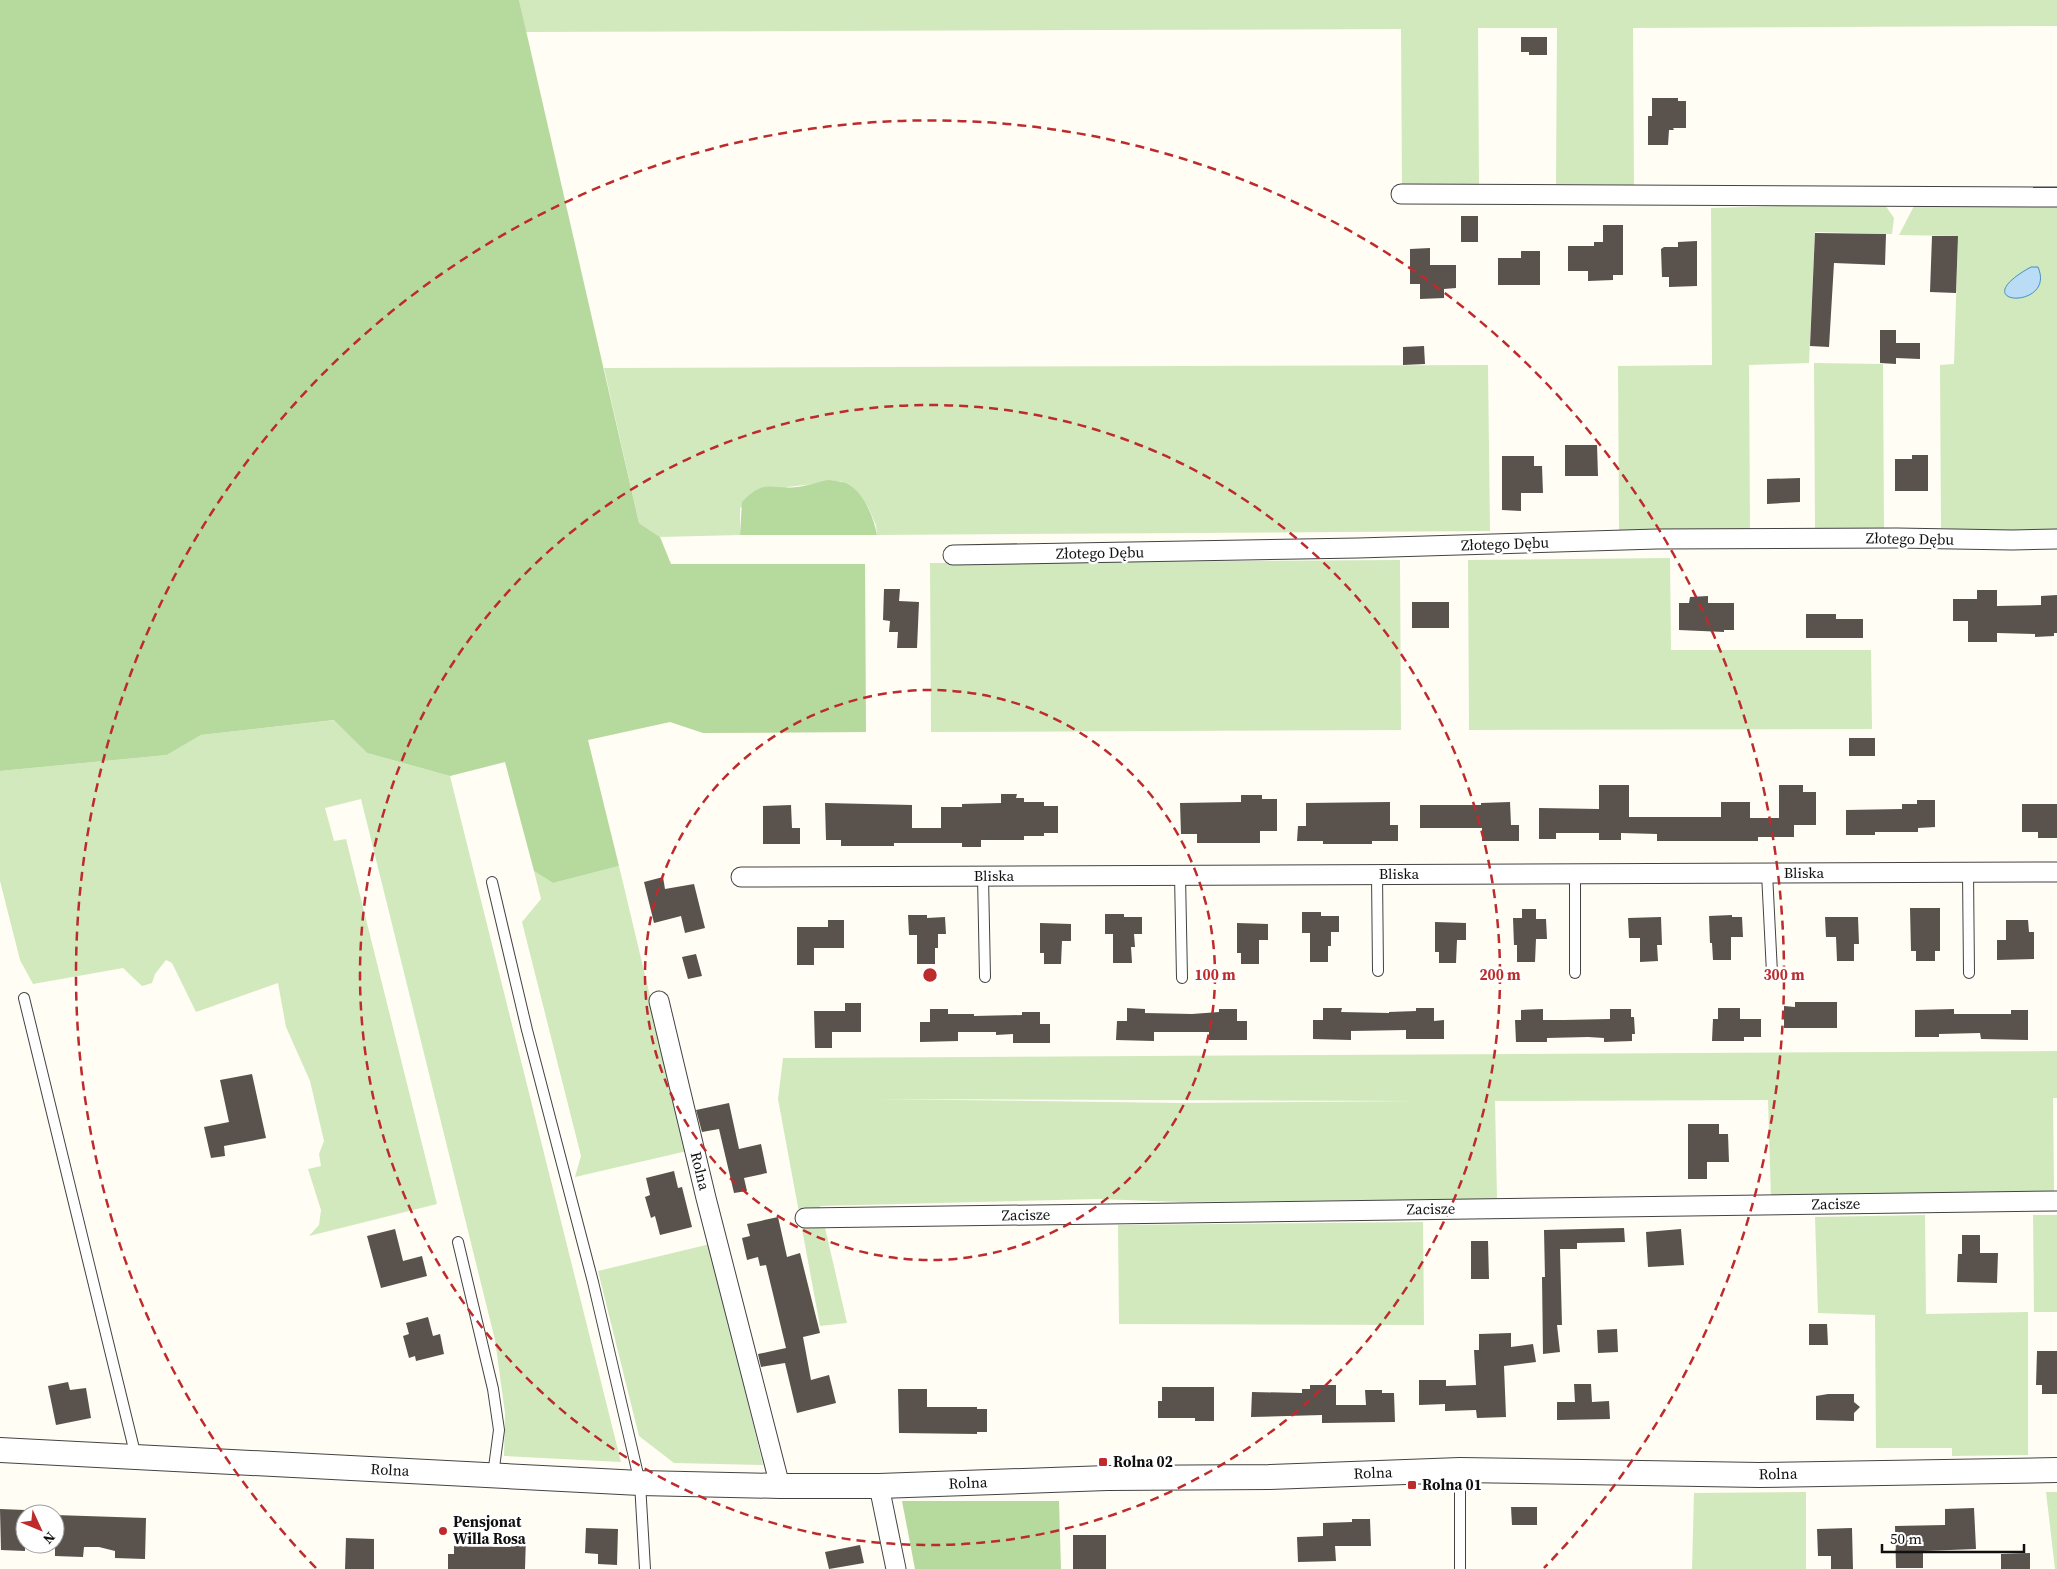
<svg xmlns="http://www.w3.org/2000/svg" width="2057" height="1569" font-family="'Source Serif 4',serif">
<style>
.green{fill:#d2e9be;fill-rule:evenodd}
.forest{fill:#b6d99d}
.water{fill:#badcf5;stroke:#438ec9}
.building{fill:#59524d}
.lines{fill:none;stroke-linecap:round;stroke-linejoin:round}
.service-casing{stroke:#434343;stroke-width:12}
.minor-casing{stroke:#434343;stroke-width:21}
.tertiary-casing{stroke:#434343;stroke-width:26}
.service{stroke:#fff;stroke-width:10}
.minor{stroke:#fff;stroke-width:19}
.tertiary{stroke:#fff;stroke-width:24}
.ring{fill:none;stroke:#bd2b2d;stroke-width:2.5;stroke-dasharray:9 6}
.poi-dot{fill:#bd2b2d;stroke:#fff;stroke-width:2}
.labels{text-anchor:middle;stroke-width:5;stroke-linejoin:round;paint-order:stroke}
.street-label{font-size:15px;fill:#101010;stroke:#fff}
.poi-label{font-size:15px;font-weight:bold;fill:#101010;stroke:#fff;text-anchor:start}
.centre{fill:#bd2b2d;stroke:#fff;stroke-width:2.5}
.ring-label{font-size:15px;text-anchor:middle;font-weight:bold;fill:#bd2b2d;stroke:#fff;stroke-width:5;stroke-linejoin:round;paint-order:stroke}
</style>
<rect width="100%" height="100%" fill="#fffdf4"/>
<g class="green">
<polygon points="519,0 2057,0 2057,26 1633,28 1634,185 1556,184 1557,28 1478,28 1479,185 1402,185 1401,29 526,32"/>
<polygon points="1816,205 1885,205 1894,218 1892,234 1815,232 1809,363 1749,365 1750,529 1619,530 1618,366 1712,365 1711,208"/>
<polygon points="1914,206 2057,206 2057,529 1981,531 1941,528 1940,365 1954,364 1958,236 1899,235"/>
<polygon points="1814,363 1883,364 1884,528 1815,529"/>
<polygon points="1488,365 1490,531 877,535 876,525 868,507 858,493 850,485 840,481 787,487 740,508 740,535 660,537 639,523 604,368"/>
<polygon points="1670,558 1671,650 1871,650 1872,729 1469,730 1468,560"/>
<polygon points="1400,560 1401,730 931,732 930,563"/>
<polygon points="335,720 367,753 450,776 621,1462 504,1456 505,1413 495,1340 361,799 325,808 334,841 346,839 437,1204 309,1236 319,1225 321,1210 308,1169 321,1166 319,1154 324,1141 310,1081 286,1027 278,983 196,1012 172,963 166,960 155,974 152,983 142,986 123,968 33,984 20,960 0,881 0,771 167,755 201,735"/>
<polygon points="619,866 687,1151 575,1177 581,1156 522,922 541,899 534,871 553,883"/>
<path d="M2057 1051V1098H2053L2054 1193 1771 1198 1768 1100 1495 1101 1497 1199 1182 1202 1097 1199 820 1206 847 1323 820 1326 778 1099 783 1058ZM877 1099 1418 1101 1181 1103Z"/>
<polygon points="1925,1215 1926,1314 2028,1312 2028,1455 1952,1456 1952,1448 1876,1448 1875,1315 1818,1313 1815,1217"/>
<polygon points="2033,1215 2057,1215 2057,1312 2034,1312"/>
<polygon points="1423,1222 1424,1325 1119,1324 1118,1225"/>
<polygon points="710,1244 763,1465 674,1463 639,1436 598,1271"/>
<polygon points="1806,1492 1806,1569 1692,1569 1694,1493"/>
<polygon points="2046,1492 2057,1492 2057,1569 2055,1569"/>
</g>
<g class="forest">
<polygon points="0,0 519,0 639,523 660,537 671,564 865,564 866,732 703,733 670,722 588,740 619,866 553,883 534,871 505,762 450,776 367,753 334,720 201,735 167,755 0,771"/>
<path d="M828 480C835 481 842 481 848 484 864 493 874 518 877 535H740L742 502C765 478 770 490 797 487 807 486 818 482 828 480Z"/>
<polygon points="902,1501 1059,1501 1061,1569 915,1569"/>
</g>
<path class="water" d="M2031 267H2038C2057 311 1960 306 2031 267Z"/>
<g class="building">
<polygon points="1521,37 1547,37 1547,55 1529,55 1529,52 1521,52"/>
<polygon points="1652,98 1678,98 1678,101 1686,101 1686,128 1673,128 1674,130 1669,130 1668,145 1648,145 1648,116 1652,116"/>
<rect x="1461" y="216" width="17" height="26"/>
<polygon points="1603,225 1623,225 1623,275 1613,275 1613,280 1588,281 1588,271 1568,271 1568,246 1594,246 1594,242 1603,242"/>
<polygon points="1815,233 1886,234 1885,265 1834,263 1829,347 1810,346"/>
<polygon points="1932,236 1958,236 1956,293 1930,292"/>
<polygon points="1697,241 1697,286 1669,287 1669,277 1662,277 1661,249 1664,247 1678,247 1678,242"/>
<polygon points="1430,248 1430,265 1456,265 1456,288 1444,289 1444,298 1420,299 1420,284 1410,284 1410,249"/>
<polygon points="1521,251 1540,251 1540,285 1498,285 1498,258 1521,258"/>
<polygon points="1880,330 1896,330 1896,343 1920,343 1920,359 1896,358 1896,364 1880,363"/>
<polygon points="1424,346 1425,364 1403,365 1403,347"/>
<polygon points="1565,445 1597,445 1598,476 1565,476"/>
<polygon points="1912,455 1928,455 1928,491 1895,491 1895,459 1912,459"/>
<polygon points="1502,456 1534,456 1534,466 1542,466 1543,493 1521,493 1521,511 1502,510"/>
<polygon points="1800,478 1800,502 1767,504 1767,479"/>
<polygon points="884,589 900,589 899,601 919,602 917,648 897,648 898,632 889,632 890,621 883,620"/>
<polygon points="1977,590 1997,590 1997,606 2041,605 2041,596 2057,595 2057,633 2054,633 2054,636 2035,637 2035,634 1997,633 1997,642 1968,642 1968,621 1953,621 1953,599 1977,599"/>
<polygon points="1708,596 1708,603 1734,603 1734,630 1724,630 1724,632 1679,630 1679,603 1689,603 1690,597"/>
<rect x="1412" y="602" width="37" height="26"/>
<polygon points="1806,614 1836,614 1836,619 1863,619 1863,638 1806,638"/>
<rect x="1849" y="738" width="26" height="18"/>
<polygon points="1599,785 1629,785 1629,817 1721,817 1721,802 1750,802 1750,818 1779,818 1779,785 1803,785 1803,792 1816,792 1816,825 1794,825 1794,837 1758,837 1758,841 1657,841 1657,834 1621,833 1621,840 1599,840 1599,833 1556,833 1556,839 1539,839 1539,808 1599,809"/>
<polygon points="1001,794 1017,794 1016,798 1024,798 1024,802 1044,802 1044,806 1058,806 1058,833 1044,833 1044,836 1024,836 1024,840 981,840 981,847 962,847 962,843 894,843 894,846 841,846 841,840 826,840 825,803 912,805 912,828 941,828 941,807 962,807 962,804 1001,803"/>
<polygon points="1241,795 1262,795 1262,799 1277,799 1277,831 1260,831 1260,843 1197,843 1197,834 1181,834 1180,803 1241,802"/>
<polygon points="1917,800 1935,800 1935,827 1918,828 1918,832 1875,832 1875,835 1846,835 1846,810 1902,809 1902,804 1917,804"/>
<polygon points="1390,802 1390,825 1398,825 1398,841 1372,841 1372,844 1323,844 1323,841 1297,841 1298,826 1306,826 1306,803"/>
<polygon points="1510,802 1511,825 1519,825 1519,841 1482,841 1482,828 1420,828 1420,805 1481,805 1481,803"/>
<polygon points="2022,804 2057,804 2057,838 2038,838 2038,832 2022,832"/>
<polygon points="791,805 792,828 800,828 800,844 763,844 763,806"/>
<polygon points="663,877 665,889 694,884 705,928 685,933 681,916 654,923 644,882"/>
<polygon points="1910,908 1940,908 1940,951 1935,951 1935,961 1916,961 1916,951 1911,951"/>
<polygon points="1522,909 1536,909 1536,919 1546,919 1547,939 1536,939 1535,962 1517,962 1517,945 1514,945 1513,918 1522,918"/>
<polygon points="1302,912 1321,912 1321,916 1339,916 1339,932 1331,932 1331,946 1328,946 1328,962 1310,962 1310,933 1302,933"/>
<polygon points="1105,914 1124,914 1124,917 1142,917 1142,934 1134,934 1135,947 1131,947 1132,963 1113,963 1113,934 1105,934"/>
<polygon points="908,915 927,915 927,918 945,917 946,934 938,934 938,948 935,948 935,964 917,964 917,935 909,935"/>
<polygon points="1732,915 1732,917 1742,917 1743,937 1731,937 1731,960 1713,960 1712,943 1710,943 1709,916"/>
<polygon points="1661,917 1662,945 1657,945 1658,961 1640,962 1640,938 1629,938 1628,918"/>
<polygon points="1825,917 1858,917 1859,944 1854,944 1854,961 1837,961 1836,937 1826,937"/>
<polygon points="828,920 844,920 844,948 814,948 814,965 797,965 797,927 828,927"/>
<polygon points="2006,920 2028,920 2029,932 2034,932 2034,959 1997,960 1997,940 2006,940"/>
<polygon points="1435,922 1466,923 1466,940 1457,940 1456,963 1439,963 1439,952 1435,952"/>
<polygon points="1040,923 1071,924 1071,941 1062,941 1061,964 1044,964 1044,953 1040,953"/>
<polygon points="1237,923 1268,924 1268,940 1259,940 1259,964 1241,964 1241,953 1237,953"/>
<polygon points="696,954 702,976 688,979 682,957"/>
<polygon points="1795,1002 1837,1002 1837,1028 1784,1028 1784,1006 1795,1007"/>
<polygon points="845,1003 861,1003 861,1032 832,1032 832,1048 815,1048 814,1011 845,1011"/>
<polygon points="1127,1008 1145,1009 1145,1013 1192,1014 1219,1012 1219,1009 1237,1009 1237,1021 1247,1021 1247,1040 1209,1040 1209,1032 1154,1032 1154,1041 1116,1040 1117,1021 1127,1021"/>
<polygon points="1323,1008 1342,1008 1341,1012 1389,1013 1389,1012 1416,1011 1416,1008 1434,1008 1434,1021 1444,1020 1444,1039 1406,1039 1406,1030 1351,1031 1351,1040 1313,1039 1313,1020 1323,1020"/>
<polygon points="1718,1008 1740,1008 1740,1019 1761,1019 1761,1037 1744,1037 1744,1041 1712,1041 1713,1019 1718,1019"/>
<polygon points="930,1009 948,1009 948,1014 974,1014 974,1016 1022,1015 1022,1012 1040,1012 1040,1024 1050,1024 1050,1043 1013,1043 1013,1034 996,1035 996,1032 958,1032 958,1041 920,1042 920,1022 930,1022"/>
<polygon points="1543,1009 1543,1020 1564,1020 1610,1019 1610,1009 1631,1009 1631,1017 1634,1017 1635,1034 1632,1034 1632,1041 1604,1042 1604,1038 1588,1037 1547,1038 1547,1042 1516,1042 1515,1020 1521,1020 1521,1010"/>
<polygon points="1954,1009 1954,1014 2011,1014 2011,1010 2028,1010 2028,1040 1981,1039 1980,1033 1939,1034 1939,1037 1915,1037 1915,1010"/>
<polygon points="252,1074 266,1138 224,1146 225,1156 211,1158 204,1127 229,1122 220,1080"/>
<polygon points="729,1103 739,1149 761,1144 767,1173 744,1178 747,1191 734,1193 719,1129 702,1132 696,1110"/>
<polygon points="1688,1124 1719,1124 1719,1134 1728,1134 1729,1162 1707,1162 1707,1179 1688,1179"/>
<polygon points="674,1171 678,1188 682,1187 692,1227 660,1235 655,1216 651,1218 645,1197 650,1195 646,1178"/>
<polygon points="778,1217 787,1257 800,1253 820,1333 803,1337 811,1380 829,1375 836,1403 797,1413 785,1363 761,1367 758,1354 786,1348 766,1265 760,1266 758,1257 747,1260 742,1238 750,1236 747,1224"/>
<polygon points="1624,1228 1625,1242 1577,1243 1577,1249 1560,1249 1562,1325 1557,1325 1560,1352 1543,1354 1542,1277 1545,1277 1544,1230"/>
<polygon points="395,1229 403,1261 422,1256 427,1276 381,1288 367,1236"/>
<polygon points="1681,1229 1684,1265 1648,1267 1646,1232"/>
<polygon points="1962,1235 1980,1235 1980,1253 1998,1253 1997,1283 1957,1282 1958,1254 1962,1254"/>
<polygon points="1471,1241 1488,1241 1489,1279 1471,1279"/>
<polygon points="428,1317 433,1336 440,1334 444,1354 416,1361 415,1356 409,1358 403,1336 409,1334 406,1323"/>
<polygon points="1809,1324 1827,1324 1828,1345 1809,1345"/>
<polygon points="1617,1329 1618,1352 1598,1353 1597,1330"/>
<polygon points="1511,1333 1511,1347 1533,1344 1536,1362 1504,1366 1506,1417 1477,1418 1476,1410 1445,1411 1445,1404 1419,1405 1419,1380 1446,1380 1446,1386 1476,1385 1474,1350 1479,1350 1479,1334"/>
<polygon points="2037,1351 2057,1351 2057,1394 2042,1394 2042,1385 2036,1385"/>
<polygon points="68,1382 70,1390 86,1388 91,1418 56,1425 48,1386"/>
<polygon points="1574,1384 1591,1384 1592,1402 1609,1401 1610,1419 1557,1420 1557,1402 1575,1402"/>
<polygon points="1310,1385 1336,1385 1336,1405 1366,1405 1365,1390 1382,1390 1382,1393 1394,1393 1395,1422 1322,1423 1322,1415 1251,1417 1252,1392 1302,1393 1302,1389 1310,1389"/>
<polygon points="1162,1387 1214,1387 1214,1421 1195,1421 1195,1418 1158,1418 1158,1401 1162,1401"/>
<polygon points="898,1389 927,1389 927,1407 977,1407 977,1409 987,1409 987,1432 977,1432 977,1434 899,1433"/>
<polygon points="1828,1394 1854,1394 1854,1402 1860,1407 1854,1413 1854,1421 1816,1420 1816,1396"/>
<polygon points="1511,1507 1537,1507 1537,1525 1512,1525"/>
<polygon points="1974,1508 1976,1549 1923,1551 1923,1568 1896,1568 1895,1526 1945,1525 1945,1509"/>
<polygon points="0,1509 25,1510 25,1551 1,1550"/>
<polygon points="55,1515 146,1518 145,1559 115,1558 115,1551 99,1547 84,1547 83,1557 55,1556"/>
<polygon points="1352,1519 1370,1519 1371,1546 1335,1546 1336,1561 1298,1562 1297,1537 1323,1536 1323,1523 1352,1522"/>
<polygon points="586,1528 618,1529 617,1565 598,1564 598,1554 585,1553"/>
<polygon points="1852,1528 1853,1569 1831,1569 1831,1556 1818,1556 1817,1529"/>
<polygon points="526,1535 525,1569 448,1569 448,1554 454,1554 454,1546 510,1547"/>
<rect x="1073" y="1535" width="33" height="34"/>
<polygon points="346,1538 374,1539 374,1569 345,1569"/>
<polygon points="860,1545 864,1563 829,1569 825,1552"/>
<polygon points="2030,1553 2030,1569 2001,1569 2001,1554"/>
</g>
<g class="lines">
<g class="service-casing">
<g id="service">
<polyline points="1968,872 1969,973"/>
<polyline points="1767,873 1772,973"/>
<polyline points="1377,874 1378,971"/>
<polyline points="1575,874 1575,973"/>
<polyline points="1180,875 1182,978"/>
<polyline points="983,876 985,977"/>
<polyline points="492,882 527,1030 593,1282 640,1483 645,1569"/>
<polyline points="24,998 136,1457"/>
<polyline points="458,1242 493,1389 499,1430 493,1475"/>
<polyline points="1460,1470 1460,1569"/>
</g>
</g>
<g class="minor-casing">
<g id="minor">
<polyline points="1401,194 2057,197"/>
<polyline points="953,555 1358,548 1657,539 1897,538 2012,540 2057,539"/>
<polyline points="741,877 2057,872"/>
<polyline points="659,1001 706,1198 780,1486"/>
<polyline points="805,1218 2057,1201"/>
<polyline points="879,1486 896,1569"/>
</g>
</g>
<g class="tertiary-casing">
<polyline id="tertiary" points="0,1450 640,1483 780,1486 879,1486 1107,1478 1269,1477 1460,1470 1759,1475 2057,1470"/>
</g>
<use href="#service" class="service"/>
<use href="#minor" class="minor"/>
<use href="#tertiary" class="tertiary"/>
</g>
<g class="ring">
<circle cx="930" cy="975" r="285"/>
<circle cx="930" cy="975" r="570"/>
<path d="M316 1568A854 854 0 1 1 1544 1568"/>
</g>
<g class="poi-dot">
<rect x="1098" y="1457" width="10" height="10" rx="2.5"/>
<rect x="1407" y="1480" width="10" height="10" rx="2.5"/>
<circle cx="443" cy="1531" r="5"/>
</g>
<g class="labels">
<g class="street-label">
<text transform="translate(1910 539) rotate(1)" y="5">Złotego Dębu</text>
<text transform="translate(1505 544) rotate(-2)" y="5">Złotego Dębu</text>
<text transform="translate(1100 553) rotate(-1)" y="5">Złotego Dębu</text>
<text x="1804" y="878">Bliska</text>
<text x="1399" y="879">Bliska</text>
<text x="994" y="881">Bliska</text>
<text transform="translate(700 1171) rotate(76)" y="5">Rolna</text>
<text transform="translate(1836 1204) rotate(-1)" y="5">Zacisze</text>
<text transform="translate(1431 1209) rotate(-1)" y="5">Zacisze</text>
<text transform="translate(1026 1215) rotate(-1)" y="5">Zacisze</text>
<text transform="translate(390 1470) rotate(3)" y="5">Rolna</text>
<text transform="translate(1373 1473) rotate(-2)" y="5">Rolna</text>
<text transform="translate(1778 1474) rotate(-1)" y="5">Rolna</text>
<text transform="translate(968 1483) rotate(-2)" y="5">Rolna</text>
</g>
<g class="poi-label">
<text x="1113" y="1467">Rolna 02</text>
<text x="1422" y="1490">Rolna 01</text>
<text x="453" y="1527">Pensjonat<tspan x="453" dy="17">Willa Rosa</tspan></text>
</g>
</g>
<circle cx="930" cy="975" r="8" class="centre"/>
<g class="ring-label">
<text x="1215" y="980">100 m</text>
<text x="1500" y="980">200 m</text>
<text x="1784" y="980">300 m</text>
</g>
<g transform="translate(40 1529) rotate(134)"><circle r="24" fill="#ffffff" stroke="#9f9f9f"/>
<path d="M0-4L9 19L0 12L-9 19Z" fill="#bd2b2d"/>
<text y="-8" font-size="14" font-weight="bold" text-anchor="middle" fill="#101010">N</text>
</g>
<path d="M1882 1544v8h142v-8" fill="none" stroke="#101010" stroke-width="2.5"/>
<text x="1890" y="1544" font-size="15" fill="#101010" stroke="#ffffff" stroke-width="4" paint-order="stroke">50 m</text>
</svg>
